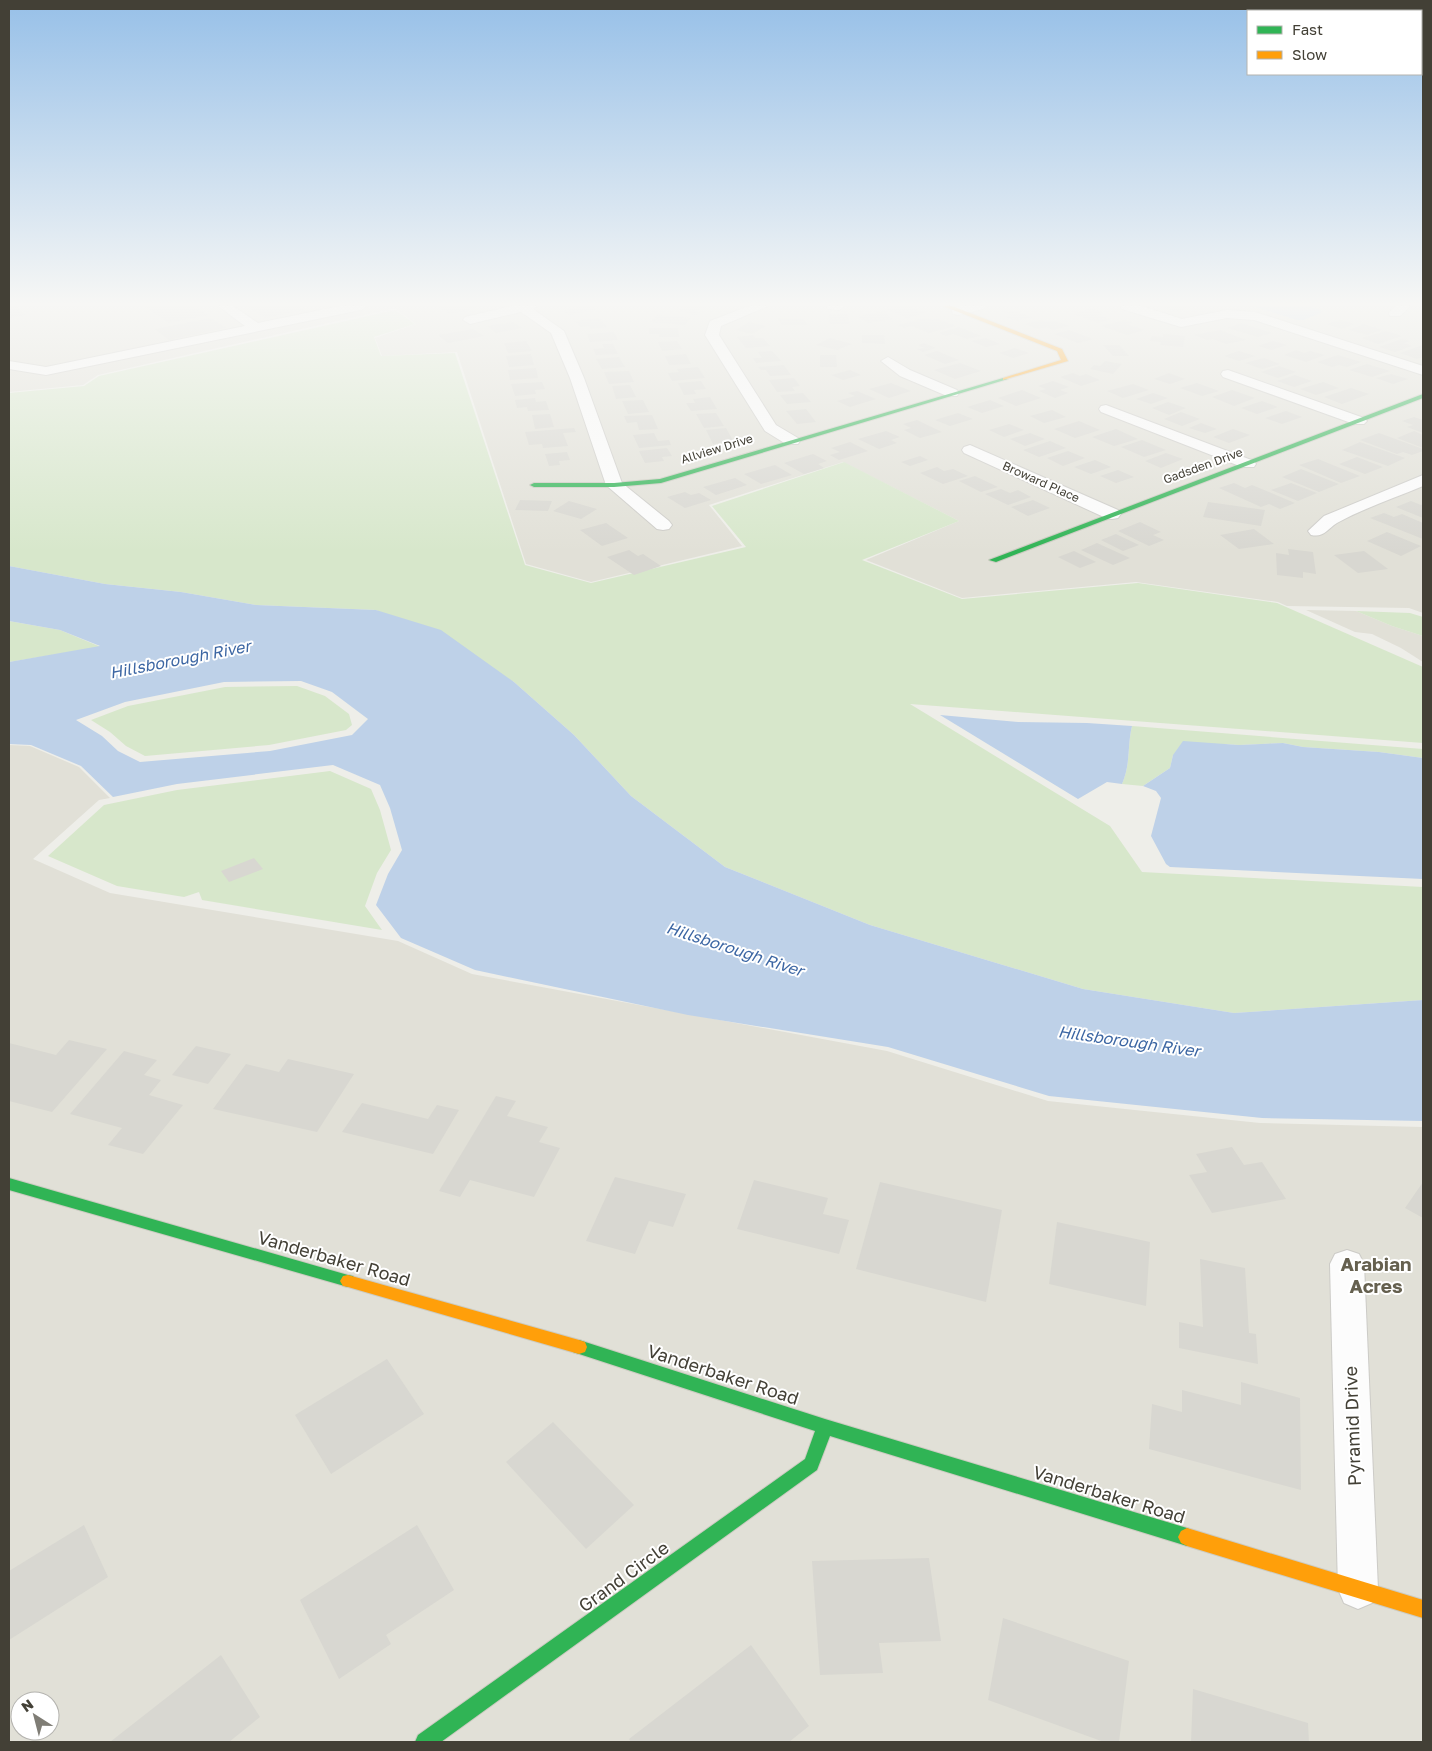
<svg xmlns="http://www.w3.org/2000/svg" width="1432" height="1751" font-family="'Golos Text',sans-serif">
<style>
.residential{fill:#e1e0d7;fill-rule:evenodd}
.green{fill:#d7e7cb}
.water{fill:#bed1e8;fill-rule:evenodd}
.building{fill:#d8d7d1}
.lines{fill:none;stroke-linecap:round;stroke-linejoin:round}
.street-casing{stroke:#cccbc7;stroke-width:2}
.fast-casing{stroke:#cccbc1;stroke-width:2}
.slow-casing{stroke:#cccbc1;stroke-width:2}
.street{fill:#fcfcfc;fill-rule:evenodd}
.fast{fill:#30b455;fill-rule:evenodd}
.slow{fill:#ff9f0a;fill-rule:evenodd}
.labels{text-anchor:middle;stroke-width:4;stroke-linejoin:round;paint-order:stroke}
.far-street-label{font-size:12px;fill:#434036;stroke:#fff}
.water-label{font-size:16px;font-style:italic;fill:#3c66a3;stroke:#fff}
.near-street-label{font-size:18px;fill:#434036;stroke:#fff}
.near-neighbourhood-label{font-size:19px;font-weight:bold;fill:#65604f;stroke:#fff}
</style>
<rect width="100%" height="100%" fill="#eeeee9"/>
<g class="residential">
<polygon points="9,306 1423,306 1423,613 1409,608 1287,606 1278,602 1136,582 962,598 866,560 959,521 843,462 709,505 742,546 591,582 526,564 457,352 382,356 375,338 416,324 395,308 98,375 83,385 9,392"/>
<polygon points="1306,610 1356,611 1392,626 1423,636 1423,662 1401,648 1372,634 1355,632"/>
<path d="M9 745 30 746 79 767 110 798 99 800 33 859 110 893 398 941 472 974 887 1051 1048 1101 1260 1123 1423 1127V1742H9ZM20 1701H50V1731H20Z"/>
</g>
<g class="green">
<polygon points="395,310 415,324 374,337 381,356 455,353 525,565 591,583 746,547 712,506 844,462 959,521 862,560 962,599 1138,583 1277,603 1423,667 1423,743 910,704 1110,826 1142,872 1423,887 1423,1000 1234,1013 1083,989 870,925 725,867 631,796 574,735 514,682 376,610 256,605 181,592 105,584 9,566 9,393 84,386 99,376"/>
<polygon points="1356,611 1410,613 1423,617 1423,636 1392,626"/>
<polygon points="9,621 60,630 101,647 9,662"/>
<polygon points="297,686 325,696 349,714 352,725 346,730 269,745 145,756 126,746 110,732 91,720 128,706 225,687"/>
<path d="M1132 726 1423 749V758L1379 752 1303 747 1283 743 1239 745 1225 744 1173 755 1170 768 1143 786 1122 784C1131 763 1127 747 1132 726Z"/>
<polygon points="330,771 371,789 380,810 391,850 377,873 365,906 382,930 202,900 199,892 184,897 117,886 48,856 104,805 177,790"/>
</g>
<g class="water">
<polygon points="1252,306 1308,306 1321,310 1321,313 1303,320 1297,320"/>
<path d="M9 566 105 584 181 592 256 605 376 610 441 630 514 682 574 735 631 796 725 867 870 925 1083 989 1234 1013 1423 1000V1121L1262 1118 1049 1096 888 1047 688 1015 475 970 401 938 376 905 388 874 402 850 390 808 380 785 333 765 177 784 113 797 81 766 31 745 9 744V662L100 646 60 630 9 621ZM301 681 332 692 368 719 352 735 270 751 140 762 118 751 102 736 76 720 125 702 224 682Z"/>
<path d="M940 715 1018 722 1087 723 1132 726C1127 747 1131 763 1122 784L1107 782 1078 799Z"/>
<polygon points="1183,741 1239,745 1283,743 1303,747 1379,752 1423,758 1423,879 1170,867 1166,864 1151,836 1161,798 1156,791 1143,786 1170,768 1173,755"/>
</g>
<g class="building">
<polygon points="9,306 15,306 26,315 9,318"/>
<polygon points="194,306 208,315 169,323 145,307"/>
<polygon points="246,306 298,306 304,310 265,318"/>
<polygon points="437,306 480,306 480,307 449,314"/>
<polygon points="582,306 600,308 570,315 562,311"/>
<polygon points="686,306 707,306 707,307 695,311 701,313 695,315 678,310"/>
<polygon points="898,306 908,306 925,313 907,318 887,309"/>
<polygon points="1193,306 1176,312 1161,307 1162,306"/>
<polygon points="1092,308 1104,313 1098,315 1111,319 1098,323 1073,314"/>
<polygon points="1014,311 1032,317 1017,321 1005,317 1012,315 1006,313"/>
<polygon points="882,312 893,319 868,323 857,316"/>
<polygon points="847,314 850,324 830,324 828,315"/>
<polygon points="657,315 691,318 685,325 650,322"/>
<polygon points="211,318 226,328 169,340 155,329"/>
<polygon points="599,318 607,327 591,329 589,326 581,327 575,321"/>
<polygon points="777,318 803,319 808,325 782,325"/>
<polygon points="925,318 931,320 937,319 956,326 929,333 911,326 904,328 898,325"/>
<polygon points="1040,320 1047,322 1055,321 1069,326 1053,330 1046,327 1038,329 1024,324"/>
<polygon points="1125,320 1133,323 1127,324 1144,330 1127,335 1101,326"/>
<polygon points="1340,320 1355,324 1342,329 1326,324"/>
<polygon points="514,322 522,328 496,333 487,326"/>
<polygon points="749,322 766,326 752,334 736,330"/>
<polygon points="1241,323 1272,333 1258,337 1227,328"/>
<polygon points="1364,324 1382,330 1367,335 1349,330"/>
<polygon points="959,327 981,336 967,339 953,334 946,336 939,333"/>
<polygon points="649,328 678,328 679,337 659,337 659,334 649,334"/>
<polygon points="473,329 484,336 448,343 438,335"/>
<polygon points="1069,330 1093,339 1078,343 1054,334"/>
<polygon points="1220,330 1246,340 1226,344 1213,339 1207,340 1194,335"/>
<polygon points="1386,331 1402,336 1378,344 1362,338"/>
<polygon points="614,332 618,340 590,342 587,334"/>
<polygon points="1163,334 1185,336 1183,347 1160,345 1161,342 1150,341 1152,336 1163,337"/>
<polygon points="753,335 755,338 763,338 770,346 746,348 737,337"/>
<polygon points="862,335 884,335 885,344 862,343"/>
<polygon points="830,338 852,344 837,350 816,345"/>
<polygon points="986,338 1000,344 986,347 971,341"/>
<polygon points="1402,339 1410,341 1404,343 1412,346 1395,352 1379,347"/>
<polygon points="526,341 532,351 508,353 504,343"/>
<polygon points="677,341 682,349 662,351 658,342"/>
<polygon points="1273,341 1287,345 1271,350 1258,346"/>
<polygon points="924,343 936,348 923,352 917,349 924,348 918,345"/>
<polygon points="602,344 613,344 618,354 596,355 593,349 604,348"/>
<polygon points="1103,345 1119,345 1129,356 1113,356"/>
<polygon points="1423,345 1423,357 1417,359 1400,353"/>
<polygon points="1015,348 1029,353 1013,358 999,353"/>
<polygon points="1296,350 1304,353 1310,351 1325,355 1306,362 1284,355"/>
<polygon points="772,351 781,361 756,363 753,358 762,358 758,352"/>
<polygon points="937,351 959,360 945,364 924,355"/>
<polygon points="1239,351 1255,356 1239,361 1224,356"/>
<polygon points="531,354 534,365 509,367 506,356"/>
<polygon points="686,354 691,364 669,365 665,356"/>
<polygon points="820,355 836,355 837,367 820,367"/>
<polygon points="1338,355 1361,362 1347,367 1339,365 1332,367 1317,362"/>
<polygon points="619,357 625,367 602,369 596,359"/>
<polygon points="1264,358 1280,364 1262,369 1245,363"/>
<polygon points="1105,361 1122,364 1113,374 1090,369 1094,365 1100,366"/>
<polygon points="960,363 981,371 955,379 934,370"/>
<polygon points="1367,364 1390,371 1372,377 1349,370"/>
<polygon points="784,365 791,375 770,376 766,370 761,370 758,367"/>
<polygon points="1279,366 1296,372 1278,378 1261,372"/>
<polygon points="698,367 705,378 672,381 668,373 679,372 677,369"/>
<polygon points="536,368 538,378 510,380 508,370"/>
<polygon points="850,370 861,375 843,380 831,375"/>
<polygon points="629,371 634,382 609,384 604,372"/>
<polygon points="1073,373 1080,376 1086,374 1100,380 1081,386 1060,377"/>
<polygon points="1169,373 1185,379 1170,384 1154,379"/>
<polygon points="1391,374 1408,379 1393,384 1376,378"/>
<polygon points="1295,375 1312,381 1294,387 1277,381"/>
<polygon points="794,378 800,386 792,387 795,391 777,392 769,380"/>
<polygon points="701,381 706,389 694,390 696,394 684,395 678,383"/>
<polygon points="1053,381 1069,387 1060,390 1068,393 1055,398 1039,391 1046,389 1038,386"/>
<polygon points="542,382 545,389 535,390 536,394 515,396 511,384"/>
<polygon points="1323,382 1339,388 1316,395 1300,389"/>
<polygon points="891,383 911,391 889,398 869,389"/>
<polygon points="1197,383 1219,391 1202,396 1180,388"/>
<polygon points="1133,384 1149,390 1123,398 1107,391"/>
<polygon points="630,385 636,397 616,399 612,386"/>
<polygon points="1351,388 1369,394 1342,404 1324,397"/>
<polygon points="1022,390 1041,398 1016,406 998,398"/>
<polygon points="1232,390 1255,398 1234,406 1212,397"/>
<polygon points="857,391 876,399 850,407 837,401 855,396 848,393"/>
<polygon points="803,393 811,402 787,404 780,395"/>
<polygon points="1153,393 1168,398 1151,404 1136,399"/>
<polygon points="710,397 717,409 691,411 686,403 695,403 693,399"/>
<polygon points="535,398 536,402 546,401 549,410 528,411 527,407 517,408 515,400"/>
<polygon points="643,400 649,412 628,414 622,401"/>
<polygon points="990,400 1004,406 982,413 967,407"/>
<polygon points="1262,401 1278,407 1257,414 1241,408"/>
<polygon points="1168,402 1186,408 1169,415 1152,408"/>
<polygon points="806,409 816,422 797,424 786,411"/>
<polygon points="1052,410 1066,417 1044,423 1030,416"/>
<polygon points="1286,411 1302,417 1282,424 1265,418"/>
<polygon points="1181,412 1200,419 1182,426 1164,419"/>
<polygon points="716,413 724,426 704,428 696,414"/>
<polygon points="958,413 973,419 950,426 935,420"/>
<polygon points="550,414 554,427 535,429 532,415"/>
<polygon points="652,415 658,429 639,430 637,422 627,423 624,416"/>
<polygon points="1414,417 1423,420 1423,433 1407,427 1413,425 1402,421"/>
<polygon points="917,420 942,432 920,438 904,430 911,428 903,424"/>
<polygon points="1079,421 1100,430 1075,438 1054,429"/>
<polygon points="1201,423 1217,429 1205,433 1189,428"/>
<polygon points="1009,424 1024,430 1004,437 989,430"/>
<polygon points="574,428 576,432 563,433 568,446 543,448 542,444 529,445 525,432"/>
<polygon points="726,428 734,442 713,444 706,430"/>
<polygon points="1116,429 1138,439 1114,446 1092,437"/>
<polygon points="1233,429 1250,435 1229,443 1213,437"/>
<polygon points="886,431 900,437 891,440 897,443 879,449 858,439"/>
<polygon points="1414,431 1423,435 1423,448 1397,438"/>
<polygon points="654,433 658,441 669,440 671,445 639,448 633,435"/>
<polygon points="1030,433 1045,439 1025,446 1010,439"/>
<polygon points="1379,433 1423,449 1423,451 1412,455 1403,452 1397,454 1360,440"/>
<polygon points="1142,440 1166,450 1144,457 1121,447"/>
<polygon points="1050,441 1066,448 1039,457 1023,450"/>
<polygon points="850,442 868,451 839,460 830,455 840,452 831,448"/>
<polygon points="1360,442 1405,458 1388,466 1342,450"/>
<polygon points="667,448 672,456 662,457 664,461 645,463 639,451"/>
<polygon points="1068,451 1085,458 1063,466 1047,458"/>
<polygon points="567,452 570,460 559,461 560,465 549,466 545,454"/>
<polygon points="1166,453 1183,459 1161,468 1145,461"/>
<polygon points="813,454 827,461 818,464 824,468 804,474 784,463"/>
<polygon points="920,456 928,460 910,466 901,462"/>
<polygon points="1357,457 1383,467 1365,474 1339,464"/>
<polygon points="1318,459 1360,476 1341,483 1299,465"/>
<polygon points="1095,460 1111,467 1091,474 1074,467"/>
<polygon points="775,465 792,475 761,484 744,474"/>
<polygon points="937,467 944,471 953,469 968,476 943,484 920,473"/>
<polygon points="1301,469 1339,484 1319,492 1282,477"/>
<polygon points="1118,470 1134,477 1116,483 1100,476"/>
<polygon points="975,476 998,487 981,492 959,481"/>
<polygon points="735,478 747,485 716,495 703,487"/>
<polygon points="1234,483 1245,488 1252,485 1295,503 1280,509 1269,504 1261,507 1219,488"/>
<polygon points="1291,483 1317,493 1298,501 1271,490"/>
<polygon points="1001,489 1010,493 1018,490 1031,497 1008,505 985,494"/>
<polygon points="685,492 691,495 699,493 711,500 685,508 667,497"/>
<polygon points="520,500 552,501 548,511 515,510"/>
<polygon points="1033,500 1050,508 1028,516 1011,507"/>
<polygon points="569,501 597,509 581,519 553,511"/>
<polygon points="1411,501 1421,505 1423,504 1423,518 1396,507"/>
<polygon points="1208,502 1265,510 1261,526 1203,517"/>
<polygon points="1384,513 1394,517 1402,514 1423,523 1423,539 1370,518"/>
<polygon points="1140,522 1161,532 1153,535 1164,540 1149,546 1118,531"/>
<polygon points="606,523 628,538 602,546 580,530"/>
<polygon points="1254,529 1274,544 1239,549 1220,535"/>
<polygon points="1387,532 1421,546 1401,556 1367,541"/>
<polygon points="1116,534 1139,545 1123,551 1101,540"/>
<polygon points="1097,543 1130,558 1113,565 1081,550"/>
<polygon points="1288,549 1313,552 1316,574 1303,572 1303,578 1277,575 1276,553 1289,555"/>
<polygon points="629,550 638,556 643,554 661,566 634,575 607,557"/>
<polygon points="1074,551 1096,562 1080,568 1058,557"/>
<polygon points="1364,551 1388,569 1358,573 1334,555"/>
<polygon points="254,858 263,869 229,882 221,871"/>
<polygon points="69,1040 107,1049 52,1112 9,1101 9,1043 56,1055"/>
<polygon points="196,1046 231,1054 208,1084 172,1075"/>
<polygon points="124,1051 157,1060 144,1075 161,1080 149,1095 183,1105 143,1154 108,1145 122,1128 70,1114"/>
<polygon points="288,1059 354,1074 317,1132 213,1109 246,1064 279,1072"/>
<polygon points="496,1096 516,1101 507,1116 548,1127 539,1142 560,1148 534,1197 470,1180 460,1197 439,1191"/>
<polygon points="362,1103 428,1119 437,1105 459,1110 433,1154 342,1132"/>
<polygon points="1232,1147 1244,1165 1262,1162 1286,1199 1212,1213 1189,1175 1207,1172 1196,1154"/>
<polygon points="615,1177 686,1194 673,1227 649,1221 635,1254 586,1241"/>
<polygon points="754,1180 828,1198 823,1214 849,1220 839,1254 737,1229"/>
<polygon points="880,1182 1002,1210 986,1302 856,1269"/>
<polygon points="1423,1182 1423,1218 1405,1208"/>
<polygon points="1057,1222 1150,1242 1146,1306 1049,1284"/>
<polygon points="1200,1259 1245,1268 1249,1333 1256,1334 1258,1364 1179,1348 1179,1322 1203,1327"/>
<polygon points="387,1359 424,1414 331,1474 295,1415"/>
<polygon points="1241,1382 1300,1398 1301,1490 1149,1449 1152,1404 1182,1412 1182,1390 1241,1405"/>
<polygon points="553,1422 634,1505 586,1549 506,1462"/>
<polygon points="84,1525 108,1577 9,1640 9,1571"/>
<polygon points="417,1525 454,1590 386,1635 391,1644 339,1679 300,1600"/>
<polygon points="929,1558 941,1641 879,1643 883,1673 820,1675 812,1561"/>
<polygon points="1003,1618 1129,1661 1119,1742 1104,1742 988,1700"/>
<polygon points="751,1645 809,1726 789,1742 631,1742 629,1739"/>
<polygon points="221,1655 260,1717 229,1742 110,1742"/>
<polygon points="1193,1689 1308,1723 1309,1742 1191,1742"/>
</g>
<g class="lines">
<g class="street-casing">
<g id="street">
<polygon points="218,306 233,306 258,323 340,306 367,306 361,310 46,375 9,369 9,361 46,367 245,326"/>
<polygon points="512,306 537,306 533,309 564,331 584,378 622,483 669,521 672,525 669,529 663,530 657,529 606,485 570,378 551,333 521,312 470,324 463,320 465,317"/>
<polygon points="749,306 768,306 721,326 719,335 776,425 798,438 800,441 798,444 786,444 765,431 705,335 710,321"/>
<polygon points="826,306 845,306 839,310 828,309"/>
<polygon points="961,306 985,306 983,309 958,315 953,314 952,311 953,308"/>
<polygon points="1120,306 1141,306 1182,319 1227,310 1255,312 1423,366 1423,375 1254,320 1227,318 1181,327 1122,309"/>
<polygon points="1395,306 1410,306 1400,316 1390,316 1389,313"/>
<polygon points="888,357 910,370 957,390 959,393 957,396 947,396 900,376 881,361"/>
<polygon points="1228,370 1364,418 1367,421 1364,424 1354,424 1223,377 1221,374 1223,371"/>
<polygon points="1106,405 1254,461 1256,464 1254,467 1242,467 1101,412 1099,409 1101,406"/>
<polygon points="970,445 1118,510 1121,514 1118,518 1112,519 1106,518 964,453 962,450 964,447"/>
<path d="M1423 475V486C1395 498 1364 508 1337 523 1327 529 1324 538 1311 535L1308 531 1324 516Z"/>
<polygon points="1347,1250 1359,1254 1364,1264 1378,1589 1372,1603 1358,1609 1344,1603 1338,1589 1330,1264 1335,1254"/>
</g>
</g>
<g class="fast-casing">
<g id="fast">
<polygon points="1003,378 1008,379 661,483 614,487 534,487 530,485 534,483 614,483 660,479"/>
<polygon points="1423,394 1423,398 996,562 989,560"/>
<polygon points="9,1178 348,1275 353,1276 356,1281 353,1286 348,1287 9,1190"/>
<polygon points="579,1340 825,1419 1187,1528 1193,1531 1196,1537 1193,1543 1187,1546 830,1436 817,1470 441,1742 415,1742 418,1735 805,1459 815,1431 573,1352 571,1347 573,1342"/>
</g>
</g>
<g class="slow-casing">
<g id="slow">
<polygon points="943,306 952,306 1062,349 1068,361 1003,380 1003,378 1061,360 1057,351"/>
<polygon points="348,1275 579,1340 585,1342 587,1347 585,1352 579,1354 348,1287 343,1286 340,1281 343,1276"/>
<polygon points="1187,1528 1423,1600 1423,1618 1187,1546 1181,1543 1178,1537 1181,1531"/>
</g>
</g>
<use href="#street" class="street"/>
<use href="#fast" class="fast"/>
<use href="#slow" class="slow"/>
</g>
<linearGradient id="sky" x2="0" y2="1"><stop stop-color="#97c0e8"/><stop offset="0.55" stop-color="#f7f7f5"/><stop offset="1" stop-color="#f7f7f5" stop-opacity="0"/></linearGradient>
<rect width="1432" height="552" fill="url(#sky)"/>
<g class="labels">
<g class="far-street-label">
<text transform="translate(717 449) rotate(-17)" y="4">Allview Drive</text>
<text transform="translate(1203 466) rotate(-20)" y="4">Gadsden Drive</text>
<text transform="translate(1041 482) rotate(24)" y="4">Broward Place</text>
</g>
<g class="water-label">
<text transform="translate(180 659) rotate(-11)" y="6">Hillsborough River</text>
<text transform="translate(735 949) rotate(18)" y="6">Hillsborough River</text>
<text transform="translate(1129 1041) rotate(8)" y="6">Hillsborough River</text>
</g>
<g class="near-street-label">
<text transform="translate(334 1259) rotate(16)" y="6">Vanderbaker Road</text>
<text transform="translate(723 1375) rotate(18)" y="6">Vanderbaker Road</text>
<text transform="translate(1353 1426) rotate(-92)" y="6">Pyramid Drive</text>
<text transform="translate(1109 1495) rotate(17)" y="6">Vanderbaker Road</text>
<text transform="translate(624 1577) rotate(-36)" y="6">Grand Circle</text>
</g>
<g class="near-neighbourhood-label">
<text x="1376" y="1271">Arabian<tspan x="1376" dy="22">Acres</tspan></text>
</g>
</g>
<rect width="1432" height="1751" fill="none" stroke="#434036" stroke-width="20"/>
<rect x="1247" y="10" width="175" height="65" fill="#ffffff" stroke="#b4b3af"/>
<rect x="1257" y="26" width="25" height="8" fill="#30b455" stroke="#b4b3af"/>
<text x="1292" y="35" font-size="15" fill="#434036">Fast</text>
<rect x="1257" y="51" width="25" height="8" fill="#ff9f0a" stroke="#b4b3af"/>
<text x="1292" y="60" font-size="15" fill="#434036">Slow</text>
<g transform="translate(35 1716) rotate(324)"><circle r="24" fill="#ffffff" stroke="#b4b3af"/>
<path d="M0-4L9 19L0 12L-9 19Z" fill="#7f7d75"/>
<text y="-8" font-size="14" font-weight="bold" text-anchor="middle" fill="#434036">N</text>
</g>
</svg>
